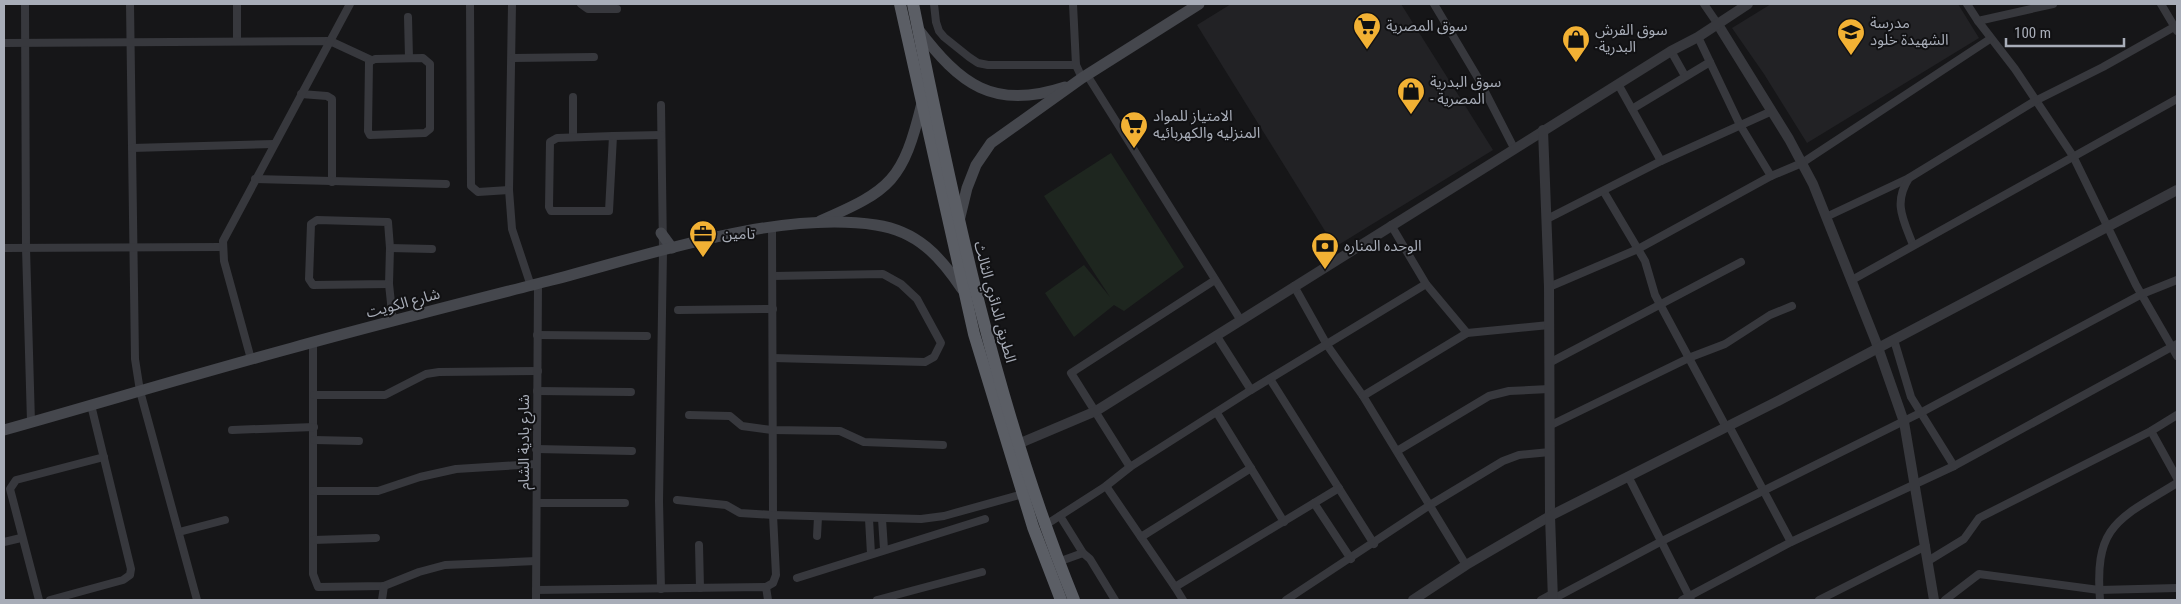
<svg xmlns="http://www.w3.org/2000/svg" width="2181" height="604" font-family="'Roboto Condensed','Noto Sans Arabic',sans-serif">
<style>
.built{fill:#222225}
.green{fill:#1e261f}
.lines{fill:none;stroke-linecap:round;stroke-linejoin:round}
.minor{stroke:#37383d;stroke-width:8}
.tertiary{stroke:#37383d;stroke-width:10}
.secondary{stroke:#45474d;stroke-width:11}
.trunk{stroke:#5b5e65;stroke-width:12}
.labels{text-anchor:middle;stroke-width:4;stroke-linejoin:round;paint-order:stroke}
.poi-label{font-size:15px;fill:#a8adb8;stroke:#111113;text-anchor:start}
.street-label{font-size:15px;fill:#a8adb8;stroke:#111113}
</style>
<rect width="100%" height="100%" fill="#161618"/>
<g class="built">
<polygon points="1231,4 1401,4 1493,150 1335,247 1197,25"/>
<polygon points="1771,4 1958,4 1979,38 1807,143 1764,74 1732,28"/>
</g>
<polygon class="green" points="1111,153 1184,267 1124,311 1114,305 1074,337 1045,293 1084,265 1110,297 1044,196"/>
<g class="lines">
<g class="minor">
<polyline points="25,4 26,248 31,422"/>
<polyline points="130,4 135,359 140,391 197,600"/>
<polyline points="237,4 237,41"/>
<polyline points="470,4 471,186 478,192 509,190 512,4"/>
<polyline points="581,4 588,9 617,9"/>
<polyline points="934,4 936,22 939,31 944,37 969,57 978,63 988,65 1076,65"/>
<polyline points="1073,4 1076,65 1082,78"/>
<polyline points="1434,4 1478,78 1514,148"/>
<polyline points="1704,4 1717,23"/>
<polyline points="1967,4 1978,21 2053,4"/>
<polyline points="2161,4 2177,31"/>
<polyline points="408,17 409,58"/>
<polyline points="1978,21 2015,69 2073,156 2136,285 2177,356"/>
<polyline points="1698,37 1740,125 1771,176"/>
<polyline points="4,43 330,41 371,60"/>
<polyline points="1671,51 1685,76"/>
<polygon points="423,58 430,64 430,129 425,133 370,135 368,131 369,62 375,59"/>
<polyline points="513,58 594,57"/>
<polyline points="1087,75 1240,319"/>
<polyline points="1618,84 1661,161"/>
<polyline points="301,94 327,96 332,99 332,182"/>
<polyline points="573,97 573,137"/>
<polyline points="661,105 663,251 659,501 661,589"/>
<polyline points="1632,109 1710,62"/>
<polygon points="613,136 609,211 551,211 549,207 550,142 557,138"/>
<polyline points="613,136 661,135"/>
<polyline points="132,148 274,144"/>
<polyline points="255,179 446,184"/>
<polyline points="509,190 512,229 531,286"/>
<polyline points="1604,192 1645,261 1655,295 1726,427"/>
<polyline points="1826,217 1909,178"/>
<polyline points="1547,219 1661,161 1772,111"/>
<polygon points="317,220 388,222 390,248 389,284 313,285 309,279 311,224"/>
<path d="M1913 245C1903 219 1893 203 1909 178L2035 101 2103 67 2174 27"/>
<polyline points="4,248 222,247"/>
<polyline points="390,248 432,249"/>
<polyline points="773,276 883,274 901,284 917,299 941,343 934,357 925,362 773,358"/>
<polyline points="1215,280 1071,373 1130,467 1251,390 1216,335"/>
<polyline points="1852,280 2177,99"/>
<polyline points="389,284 393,322"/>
<polyline points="1426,284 1467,333"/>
<polyline points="1294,286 1327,345 1363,396 1466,565"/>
<polyline points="1549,287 1638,249 1771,176 1802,163 1990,39"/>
<polyline points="678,310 773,309"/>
<polyline points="537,335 647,336"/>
<polyline points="1894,340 1911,397 1954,466"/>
<polyline points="313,342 313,574 318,587 384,586 419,572 445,565 536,561"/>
<polyline points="251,359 224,261 223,241 350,4"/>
<polyline points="1549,363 1741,262"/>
<polyline points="1270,379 1374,544"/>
<polyline points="1251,390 1426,284 1391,225"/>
<polyline points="537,391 631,392"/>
<polyline points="314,395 385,395 426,374 439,372 538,371"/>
<polyline points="1363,396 1467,333 1549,325"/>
<polyline points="1217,413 1284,522"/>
<polyline points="689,415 730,416 742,426 772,430 840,431 864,442 943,445"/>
<polyline points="1551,425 1691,357 1725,344 1770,315 1792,306"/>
<polyline points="1729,426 1791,542"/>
<polyline points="232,430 314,427"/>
<polyline points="2151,431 2177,478"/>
<polyline points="314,440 359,441"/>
<polyline points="536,449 632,451"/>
<polyline points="1397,451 1489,396 1509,391 1549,389"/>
<polyline points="1628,476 1691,600"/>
<polyline points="1106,486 1175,587"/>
<polyline points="314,491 378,491 420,477 456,469 536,464"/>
<polyline points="677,500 726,505 740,513 773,515 772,228"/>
<polyline points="538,503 625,503"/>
<polyline points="1314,503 1351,559"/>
<polyline points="1060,516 1083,553"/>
<polyline points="869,519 871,554"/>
<polyline points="882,519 884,549"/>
<polyline points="1044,526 1106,486 1130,467"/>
<polyline points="179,532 225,520"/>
<polyline points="817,536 818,517"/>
<polyline points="1141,537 1251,468"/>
<polyline points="313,540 376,538"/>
<polyline points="4,542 21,538"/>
<polyline points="699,545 700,588"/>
<polyline points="1928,561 1964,539 1979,518 2151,431 2177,415"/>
<polyline points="1058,562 1083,553 1090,559 1115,600"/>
<polyline points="797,578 985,519"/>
<polyline points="766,587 773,583 776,575 773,515 921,519 944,516 1023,494"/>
<polyline points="536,590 766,587 768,600"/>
<polyline points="1553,599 1662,541 1922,412 2142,294 2177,280"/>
<polyline points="39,600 10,489 16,480 104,457"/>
<polyline points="50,600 123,580 130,575 131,569 91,405"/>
<polyline points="382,600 384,586"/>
<path d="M536 600C537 495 537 389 538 284"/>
<polyline points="877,600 982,572"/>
<polyline points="1183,600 1175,587 1339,488"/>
<polyline points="1286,600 1430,505 1503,461 1519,455 1550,452"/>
<polyline points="1541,600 1552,594"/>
<polyline points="1682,600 1791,542 1954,466 2177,344"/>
<polyline points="1819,600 1926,546"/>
<polyline points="1945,600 1979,574 2099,590 2177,588"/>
<path d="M2100 600C2094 524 2119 519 2177 483"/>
</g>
<g class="tertiary">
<polyline points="1717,23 1789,139 1813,184 1876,342 1904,422 1934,600"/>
<polyline points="1018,444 1096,411 1671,51 1698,37 1748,4"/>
<polyline points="1413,600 1466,565 1550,516 1549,287 1543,130"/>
<polyline points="1553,600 1550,516 1778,401 2177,190"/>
</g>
<g class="secondary">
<path d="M918 29C960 84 993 111 1065 87"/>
<path d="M820 221C892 190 903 180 922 103"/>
<polyline points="959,221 967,188 976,165 991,143 1082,78 1199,4"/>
<polyline points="661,233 672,248"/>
<path d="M4 430C100 403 196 374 292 348 378 324 466 302 552 280 648 255 778 210 876 225 917 231 940 256 962 289"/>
</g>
<g class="trunk">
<polyline points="900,4 974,334 1033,527 1061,600"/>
<path d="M913 4C954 206 996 408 1074 600"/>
</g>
</g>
<defs>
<g id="supermarket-pin" transform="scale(1.4375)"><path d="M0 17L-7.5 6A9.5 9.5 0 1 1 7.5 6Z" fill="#f2b134" stroke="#111113"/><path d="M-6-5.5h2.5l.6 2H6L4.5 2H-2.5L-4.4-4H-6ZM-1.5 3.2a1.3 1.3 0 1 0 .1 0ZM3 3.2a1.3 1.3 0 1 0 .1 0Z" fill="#111"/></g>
<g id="school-pin" transform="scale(1.4375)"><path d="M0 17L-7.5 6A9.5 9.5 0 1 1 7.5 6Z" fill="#f2b134" stroke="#111113"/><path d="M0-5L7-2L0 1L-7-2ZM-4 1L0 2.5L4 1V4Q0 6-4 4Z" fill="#111"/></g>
<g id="shop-pin" transform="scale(1.4375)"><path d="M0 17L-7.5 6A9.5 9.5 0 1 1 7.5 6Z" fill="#f2b134" stroke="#111113"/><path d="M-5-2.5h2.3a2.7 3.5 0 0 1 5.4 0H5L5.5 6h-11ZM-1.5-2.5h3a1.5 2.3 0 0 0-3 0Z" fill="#111"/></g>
<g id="office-pin" transform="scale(1.4375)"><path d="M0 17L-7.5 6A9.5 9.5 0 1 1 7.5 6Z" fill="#f2b134" stroke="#111113"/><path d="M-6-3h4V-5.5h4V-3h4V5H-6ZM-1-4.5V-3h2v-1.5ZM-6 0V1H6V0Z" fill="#111"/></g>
<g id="bank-pin" transform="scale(1.4375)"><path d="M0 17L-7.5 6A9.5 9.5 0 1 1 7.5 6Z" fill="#f2b134" stroke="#111113"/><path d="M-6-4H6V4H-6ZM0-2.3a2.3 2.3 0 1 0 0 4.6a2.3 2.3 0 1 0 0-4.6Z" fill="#111"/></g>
</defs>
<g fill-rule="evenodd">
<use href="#supermarket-pin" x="1367" y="26"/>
<use href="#school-pin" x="1851" y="32"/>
<use href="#shop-pin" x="1576" y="39"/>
<use href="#shop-pin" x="1411" y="91"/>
<use href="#supermarket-pin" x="1134" y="125"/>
<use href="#office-pin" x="703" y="234"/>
<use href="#bank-pin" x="1325" y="246"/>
</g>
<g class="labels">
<g class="poi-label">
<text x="1870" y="28">مدرسة<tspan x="1870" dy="17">الشهيدة خلود</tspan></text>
<text x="1386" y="31">سوق المصرية</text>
<text x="1595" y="35">سوق الفرش<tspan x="1595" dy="17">-البدرية</tspan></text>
<text x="1430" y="87">سوق البدرية<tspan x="1430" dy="17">- المصرية</tspan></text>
<text x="1153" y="121">الامتياز للمواد<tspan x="1153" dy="17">المنزليه والكهربائيه</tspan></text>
<text x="722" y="239">تامين</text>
<text x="1344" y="251">الوحده المناره</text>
</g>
<g class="street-label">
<text transform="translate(995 302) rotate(75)" y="5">الطريق الدائري الثالث</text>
<text transform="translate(403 303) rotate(-15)" y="5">شارع الكويت</text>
<text transform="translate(524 442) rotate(-90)" y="5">شارع بادية الشام</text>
</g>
</g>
<rect width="2181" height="604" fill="none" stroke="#a8adb8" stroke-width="10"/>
<path d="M2006 38v8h118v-8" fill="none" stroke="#a8adb8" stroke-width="2.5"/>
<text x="2014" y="38" font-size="15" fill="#a8adb8" stroke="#111113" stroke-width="4" paint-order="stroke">100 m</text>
</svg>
